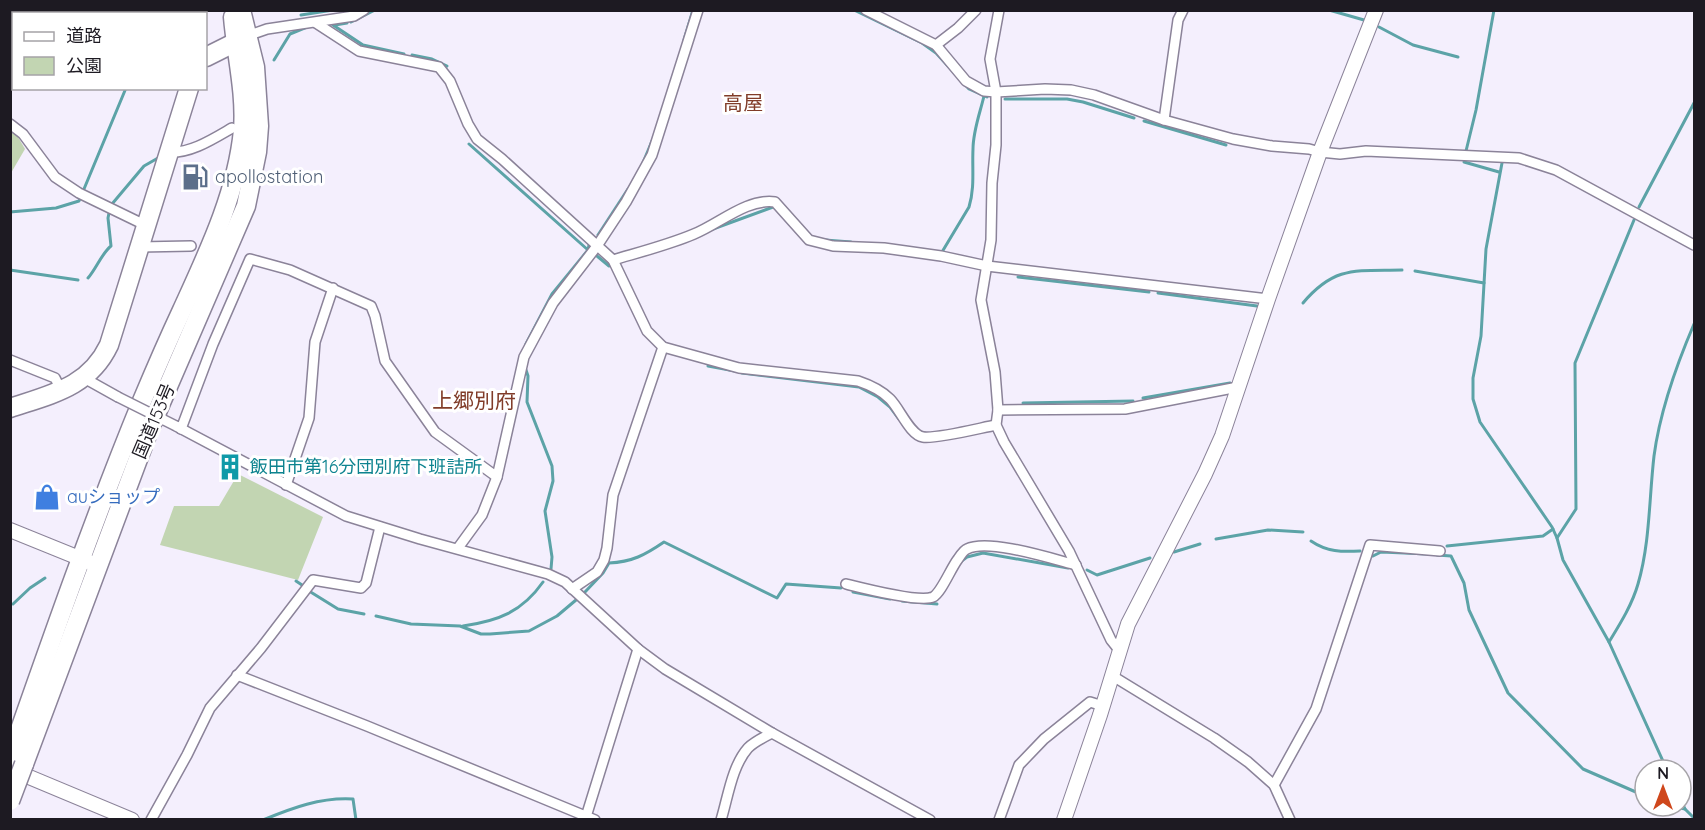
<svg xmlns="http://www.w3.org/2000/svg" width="1705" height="830" font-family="Quicksand,'Noto Sans JP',sans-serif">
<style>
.green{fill:#c2d5b2}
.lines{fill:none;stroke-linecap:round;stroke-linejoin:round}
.stream{stroke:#5ca3a7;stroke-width:3}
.street-casing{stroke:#8b8399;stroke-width:12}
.secondary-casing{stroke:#8b8399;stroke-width:16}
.highway-casing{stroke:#8b8399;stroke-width:21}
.street{stroke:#fff;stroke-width:9}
.secondary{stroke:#fff;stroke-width:14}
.highway{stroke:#fff;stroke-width:18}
.street-bridge-casing{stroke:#8b8399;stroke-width:12;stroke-linecap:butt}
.highway-bridge-casing{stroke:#8b8399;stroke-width:21;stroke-linecap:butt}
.street-bridge{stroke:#fff;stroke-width:9}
.highway-bridge{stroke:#fff;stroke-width:18}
.labels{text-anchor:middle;stroke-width:6;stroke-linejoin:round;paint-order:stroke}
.service-label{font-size:18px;fill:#4e5e75;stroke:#fff;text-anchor:start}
.street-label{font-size:18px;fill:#1d1a22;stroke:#fff}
.culture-label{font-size:18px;fill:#0d838f;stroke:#fff;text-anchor:start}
.shop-label{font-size:18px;fill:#366cbe;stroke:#fff;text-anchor:start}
.neighbourhood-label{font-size:20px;fill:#813c29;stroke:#fff}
.quarter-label{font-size:21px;fill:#813c29;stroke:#fff}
</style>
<rect width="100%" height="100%" fill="#f4effd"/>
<g class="green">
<polygon points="11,132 18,137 25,149 11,173"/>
<polygon points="238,474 323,517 298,580 160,545 174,506 219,506"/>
</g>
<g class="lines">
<g class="stream">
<polyline points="854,10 922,43 936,53 969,89 987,97"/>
<polyline points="1329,10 1364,20"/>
<polyline points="142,14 145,10"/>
<polyline points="301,15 333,10"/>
<polyline points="351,22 375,10"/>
<polyline points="333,25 363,45 404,54"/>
<polyline points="335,25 347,23"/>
<polyline points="1379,27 1413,45 1458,57"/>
<polyline points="684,40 693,10"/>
<polyline points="412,55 432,59 447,66"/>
<polyline points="274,60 290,34 307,27"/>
<polyline points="1005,99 1067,99 1083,102 1134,118"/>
<polyline points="1144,121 1226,145"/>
<polyline points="469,144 588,250"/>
<polyline points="1466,151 1476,110 1494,10"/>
<polyline points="1464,162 1499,172"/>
<polyline points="1502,163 1486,249 1481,336 1473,378 1473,399 1480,422 1552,527 1557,538 1563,560 1609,642"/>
<polyline points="642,165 652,141"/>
<polyline points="112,204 144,166 158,158"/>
<polyline points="1639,207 1694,103"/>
<polyline points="10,212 56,208 79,201 126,88"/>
<polyline points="713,229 773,207"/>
<polyline points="598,235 628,189"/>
<polyline points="825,240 851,242"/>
<path d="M938 252H942L969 207C975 187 972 169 973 149 973 131 980 113 984 96"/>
<polyline points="597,256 609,266"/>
<polyline points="10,270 78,280"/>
<polyline points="1415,271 1484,283"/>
<polyline points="1018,277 1149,292"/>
<path d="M88 278C96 269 102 253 111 246L108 218 109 213"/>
<polyline points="1158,293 1257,306"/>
<path d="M1303 303C1335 265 1357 271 1402 270"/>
<polyline points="526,344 552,294 588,250 589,245"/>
<polyline points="708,366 735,371"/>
<polyline points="526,370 528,376 527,402 552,466 553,481 545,511 552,557 551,569"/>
<polyline points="742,373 859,387 878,397 890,407 899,419"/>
<polyline points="1143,398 1230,383"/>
<polyline points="1023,403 1133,401"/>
<polyline points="1557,538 1576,509 1575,363 1634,220"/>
<polyline points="1216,539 1268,530 1303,532"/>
<path d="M1311 541C1327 552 1342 552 1360 551"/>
<polyline points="1447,546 1543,536 1553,529"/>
<polyline points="1174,552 1200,544"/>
<polyline points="1437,555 1451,556 1464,583 1469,610 1508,693 1583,769 1645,796"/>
<polyline points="1373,556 1381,552 1428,554"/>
<polyline points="959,563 967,557 983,553 1068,568"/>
<polyline points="1087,570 1097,575 1150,558"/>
<polyline points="296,581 302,585"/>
<polyline points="309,591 338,609 364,614"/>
<path d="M585 592 603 573 609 563C632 562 645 555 664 542L777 598 786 584 841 588"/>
<polyline points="853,592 890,599"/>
<polyline points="902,601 937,604"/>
<polyline points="13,604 30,588 45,578"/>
<polyline points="376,616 411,624 460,626 481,634 490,634 529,631 557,616 576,600"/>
<path d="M463 626C498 621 522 612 543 582"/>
<path d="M1667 770 1609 642C1620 624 1632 605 1638 584 1650 543 1649 499 1654 456 1660 411 1676 366 1694 324"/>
<polyline points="1681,800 1685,809 1694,818"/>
<polyline points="1670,806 1685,809"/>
<path d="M263 820C292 808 321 797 353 799L356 820"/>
</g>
<g class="street-casing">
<g id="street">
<polyline points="866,10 936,45 966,81 984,91 996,92 1045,89 1071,90 1094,95 1164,120 1233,139 1272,146 1309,149 1320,152 1340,154 1366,151 1519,158 1556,170 1694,245"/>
<polyline points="999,10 990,59 996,92 996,145 992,183 991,240 981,300 995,372 998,410 996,425 1004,442 1069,551 1111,640 1119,650"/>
<path d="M316 23 359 51 439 67 450 81 468 124 477 139 502 159 613 260 647 331 663 347 739 368 858 381C870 385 881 390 890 399 900 409 910 435 923 437 937 439 980 428 996 425"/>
<polyline points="247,36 267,29 354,16 364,10"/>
<polyline points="936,45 958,28 976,10"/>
<polyline points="1164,120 1178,20 1183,10"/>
<polyline points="10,124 23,134 55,177 79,193 145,225"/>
<path d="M168 152C190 154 213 139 232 128"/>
<polyline points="139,247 191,246"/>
<path d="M613 260C640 252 668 245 694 234 719 224 747 198 775 202L809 240 833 246 884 248 941 256 987 266 1268 299"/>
<polyline points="10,360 55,378 61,390"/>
<polyline points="84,378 118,397"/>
<polyline points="998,410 1125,409 1238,387"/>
<polyline points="176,426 346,516 420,539 548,574 565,582 638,649 665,669 772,733 930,820"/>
<polyline points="181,429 213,344 250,259 290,270 371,306 375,316 385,361 435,432 497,477"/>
<polyline points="286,485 309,418 315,342 333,288"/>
<polyline points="458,548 482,515 497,477 524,357 553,303 597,246 626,202 652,155 698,10"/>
<path d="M846 584C862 588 920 603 933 597 941 593 951 568 958 559 960 556 964 550 967 549 988 538 1053 559 1076 565"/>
<polyline points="572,589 597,572 604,560 607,548 613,495 663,347"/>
<polyline points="237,675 367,726 595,820"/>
<polyline points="1111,675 1214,738 1248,762 1274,785 1290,820"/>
<polyline points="1274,785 1316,709 1370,545 1440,551"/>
<polyline points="151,820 187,755 210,708 261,648 313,580 361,588 366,583 380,527"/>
<polyline points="585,820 638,649"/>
<path d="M721 820C728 797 732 766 748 748 754 742 764 737 772 733"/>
<polyline points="999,820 1019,765 1044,739 1090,702 1103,706"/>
</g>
</g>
<g class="secondary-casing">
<g id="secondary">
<polyline points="10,530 89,562"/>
<polyline points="10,769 132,820"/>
<polyline points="1064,820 1100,715 1128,624 1205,474 1222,436 1268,299 1320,152 1376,10"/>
</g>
</g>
<g class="highway-casing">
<g id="highway">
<polyline points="206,57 246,37"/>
<path d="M10 408C52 394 89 387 109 345L189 88"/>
<path d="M10 758C52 638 94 518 142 401 155 370 168 340 182 310 208 253 237 193 243 130 246 93 236 54 233 17"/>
<polyline points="24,764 147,435 246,206 257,152 259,126 255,67 241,10"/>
</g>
</g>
<use href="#street" class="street"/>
<use href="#secondary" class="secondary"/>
<use href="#highway" class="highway"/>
<g class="street-bridge-casing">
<polyline id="street-bridge" points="118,397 176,426"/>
</g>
<g class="highway-bridge-casing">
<polyline id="highway-bridge" points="10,801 24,764"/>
</g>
<use href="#street-bridge" class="street-bridge"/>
<use href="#highway-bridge" class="highway-bridge"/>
</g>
<defs>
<g id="fuel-bare" transform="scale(2.07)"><path d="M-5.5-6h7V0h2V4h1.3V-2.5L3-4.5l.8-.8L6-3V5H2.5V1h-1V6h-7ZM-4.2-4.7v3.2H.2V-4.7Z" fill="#5c6f8a" stroke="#fff" stroke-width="2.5" paint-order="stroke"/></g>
<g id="building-bare" transform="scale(2.07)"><path d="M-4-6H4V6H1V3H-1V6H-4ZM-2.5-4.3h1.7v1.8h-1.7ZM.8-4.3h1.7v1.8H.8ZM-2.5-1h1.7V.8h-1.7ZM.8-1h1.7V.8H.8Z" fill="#0f9aa8" stroke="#fff" stroke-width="2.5" paint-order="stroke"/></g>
<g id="shop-bare" transform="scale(2.07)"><path d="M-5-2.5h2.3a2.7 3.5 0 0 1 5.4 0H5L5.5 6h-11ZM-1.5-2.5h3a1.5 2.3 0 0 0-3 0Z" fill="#3f7fe0" stroke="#fff" stroke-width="2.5" paint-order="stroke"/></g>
</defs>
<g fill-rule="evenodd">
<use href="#fuel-bare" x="195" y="177"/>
<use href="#building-bare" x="230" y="467"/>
<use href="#shop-bare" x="47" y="497"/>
</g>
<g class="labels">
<g class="service-label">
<text x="215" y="183">apollostation</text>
</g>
<g class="street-label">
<text transform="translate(154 421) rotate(-67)" y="6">国道153号</text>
</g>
<g class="culture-label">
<text x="250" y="473">飯田市第16分団別府下班詰所</text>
</g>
<g class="shop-label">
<text x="67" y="503">auショップ</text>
</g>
<g class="neighbourhood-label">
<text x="743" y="110">高屋</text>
</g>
<g class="quarter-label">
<text x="474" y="408">上郷別府</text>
</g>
</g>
<rect width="1705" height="830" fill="none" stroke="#1d1a22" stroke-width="24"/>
<rect x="12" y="12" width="195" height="78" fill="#ffffff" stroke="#a5a3a7" stroke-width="1.5"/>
<rect x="24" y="32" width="30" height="9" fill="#ffffff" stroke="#a5a3a7" stroke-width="1.5"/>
<text x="66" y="42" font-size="18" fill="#1d1a22">道路</text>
<rect x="24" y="57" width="30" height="18" fill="#c2d5b2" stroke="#a5a3a7" stroke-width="1.5"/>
<text x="66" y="72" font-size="18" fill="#1d1a22">公園</text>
<g transform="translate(1663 788)"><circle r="28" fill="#ffffff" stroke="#a5a3a7" stroke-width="1.5"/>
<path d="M0-4.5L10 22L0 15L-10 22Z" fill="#cf471c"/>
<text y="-9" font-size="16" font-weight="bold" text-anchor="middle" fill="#1d1a22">N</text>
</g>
</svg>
